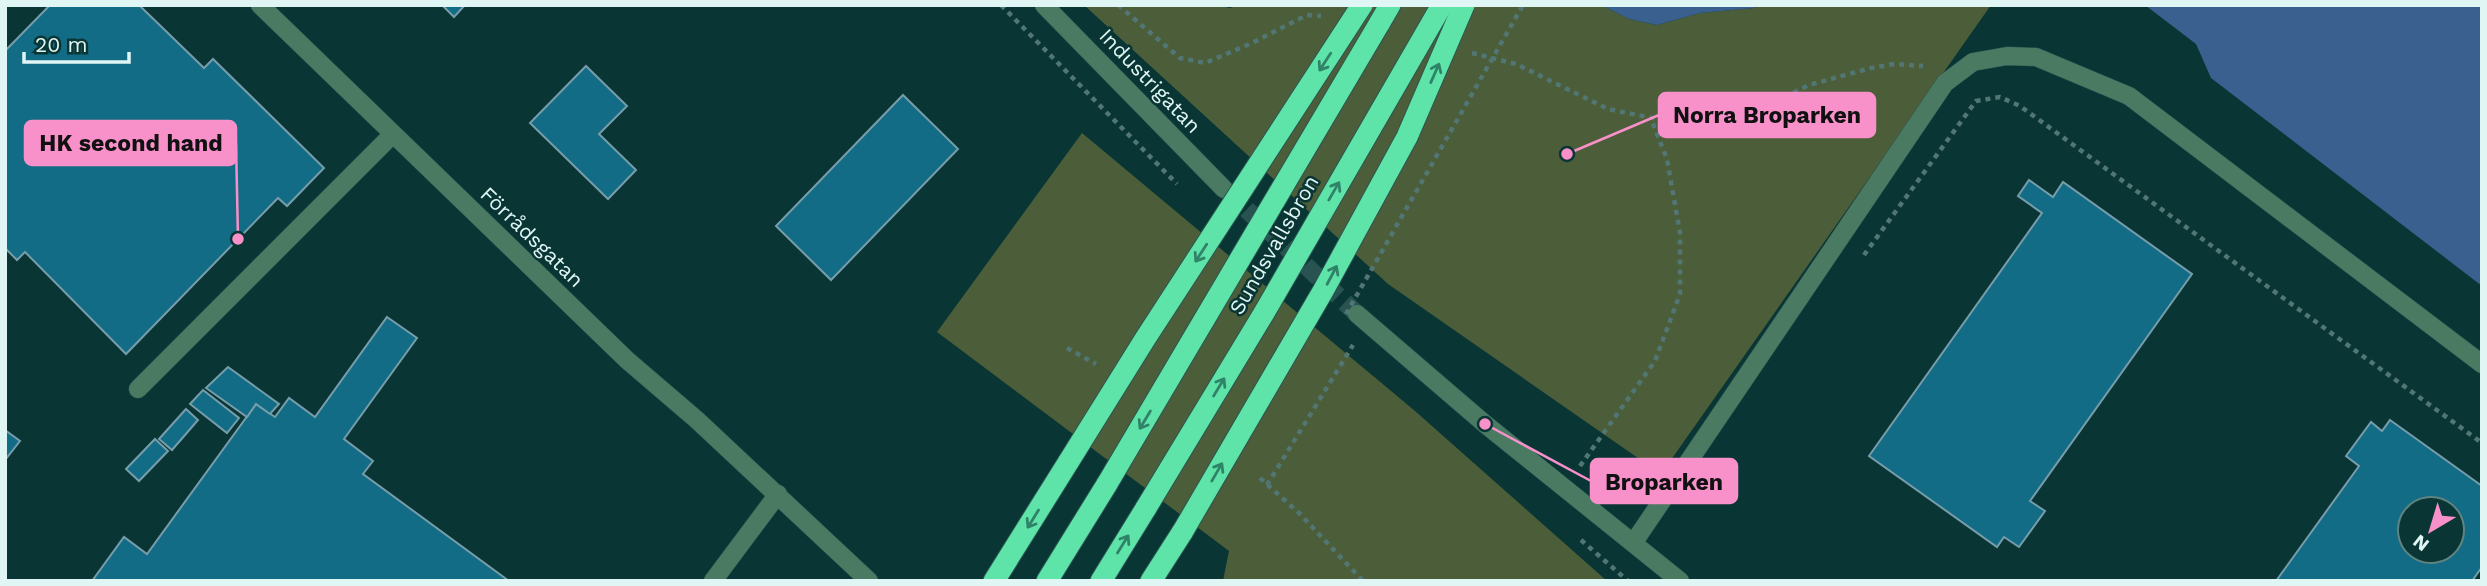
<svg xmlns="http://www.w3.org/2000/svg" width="2487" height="586" font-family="'Work Sans',sans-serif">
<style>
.green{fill:#4c5e39}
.water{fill:#39608e}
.building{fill:#136c85;stroke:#779dab;stroke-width:2;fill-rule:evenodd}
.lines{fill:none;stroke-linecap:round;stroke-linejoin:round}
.minor-tunnel{stroke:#295351;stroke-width:18;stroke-dasharray:18 9;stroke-linecap:butt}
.minor-casing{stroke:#2b5553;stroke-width:19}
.highway-casing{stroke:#2b5553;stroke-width:23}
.path{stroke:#517674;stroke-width:4.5;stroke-dasharray:5 5;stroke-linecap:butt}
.minor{stroke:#4a7b62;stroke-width:18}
.highway{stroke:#5ee4a8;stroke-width:21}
.highway-bridge-casing{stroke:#2b5553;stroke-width:23;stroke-linecap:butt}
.path-bridge{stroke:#517674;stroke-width:4.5;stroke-dasharray:5 5;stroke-linecap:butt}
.highway-bridge{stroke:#5ee4a8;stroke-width:21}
.oneway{stroke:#2f8468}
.labels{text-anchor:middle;stroke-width:5;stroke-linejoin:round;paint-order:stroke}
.street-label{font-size:21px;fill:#e0f6f4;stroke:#093634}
.leader{fill:none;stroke:#f890ca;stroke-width:2.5}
.callout-dot{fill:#f890ca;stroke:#093634;stroke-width:2.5}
.callout{fill:#f890ca;stroke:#f890ca;stroke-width:2.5}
.callout-label{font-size:23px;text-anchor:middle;font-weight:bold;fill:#111}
</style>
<rect width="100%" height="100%" fill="#093634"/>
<g class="green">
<polygon points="1084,5 1216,5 1230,8 1238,5 1601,5 1629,19 1657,25 1700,13 1754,8 1760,5 1991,5 1661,474 1388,284"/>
<polygon points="1082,133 1415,411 1607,581 1223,581 1229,551 937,332"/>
</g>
<g class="water">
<polygon points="1601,5 1760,5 1754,8 1700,13 1657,25 1629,19"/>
<polygon points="2145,5 2482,5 2482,286 2211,78 2196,44"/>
</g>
<g class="building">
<polygon points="50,5 139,5 204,68 213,59 324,168 287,206 278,198 126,354 25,252 17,260 5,248 5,51"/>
<polygon points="442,5 465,5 454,17"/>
<polygon points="586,66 627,106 599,134 636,170 608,199 530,123"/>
<polygon points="903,95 958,149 831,280 776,226"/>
<polygon points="2029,180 2053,197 2063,182 2192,274 2030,501 2045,511 2019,547 2004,537 1997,547 1869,456 2042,213 2018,196"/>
<polygon points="387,317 417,338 344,439 373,461 363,474 509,581 92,581 124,537 147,554 256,404 275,417 289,398 315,417"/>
<polygon points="228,367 279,404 270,414 256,404 247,417 206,388"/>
<polygon points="203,390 239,418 227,433 190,404"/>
<polygon points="186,409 198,420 172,450 159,439"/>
<path d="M2390 420 2482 486V567L2472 581H2276L2359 466 2346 456 2371 422 2382 431ZM2410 509H2452V551H2410Z"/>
<polygon points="5,430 20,441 5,460"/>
<polygon points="155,439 168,451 139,481 126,469"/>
</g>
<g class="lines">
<polyline class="minor-tunnel" points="1227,191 1357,314"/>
<g class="minor-casing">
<g id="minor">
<polyline points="260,5 627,360 697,420 869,581"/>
<polyline points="1044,5 1224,189"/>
<polyline points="1357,314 1485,424 1680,581"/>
<polyline points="138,389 393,134"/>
<polyline points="1634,542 1945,83 1973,62 2007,56 2036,57 2129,96 2482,364"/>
<polyline points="713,581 778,494"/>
</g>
</g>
<g class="highway-casing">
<g id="highway">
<polyline points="1379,24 1390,5"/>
<polyline points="994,581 1069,461"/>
<polyline points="1047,581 1107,484"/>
<polyline points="1101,581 1146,508"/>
<polyline points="1151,581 1183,531"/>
</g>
</g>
<g class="path">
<polyline points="1001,5 1177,184"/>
<polyline points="1118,5 1180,58 1205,63 1252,43 1307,15 1321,16"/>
<polyline points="1472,53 1516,64 1608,109 1677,123 1754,112 1809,85 1871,68 1894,64 1923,66"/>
<polyline points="1864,255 1976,101 2000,97 2020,106 2482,443"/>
<polyline points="1067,348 1096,364"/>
<polyline points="1580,466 1655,361 1680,294 1680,233 1667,159 1651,119"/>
<polyline points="1260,478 1299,513 1363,581"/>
<polyline points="1267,485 1353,345"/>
<polyline points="1581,540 1628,581"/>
</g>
<use href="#minor" class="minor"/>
<use href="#highway" class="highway"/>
<g class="highway-bridge-casing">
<g id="highway-bridge">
<polyline points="1069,461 1145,339 1362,5"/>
<polyline points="1107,484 1379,24"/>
<polyline points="1146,508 1264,313 1442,5"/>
<polyline points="1183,531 1323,291 1407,137 1464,5"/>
</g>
</g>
<polyline class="path-bridge" points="1346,314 1523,5"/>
<use href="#highway-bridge" class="highway-bridge"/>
</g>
<defs><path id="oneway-shaft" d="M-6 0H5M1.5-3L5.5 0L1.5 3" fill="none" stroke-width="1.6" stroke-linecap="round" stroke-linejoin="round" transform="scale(1.75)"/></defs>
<g class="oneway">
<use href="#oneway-shaft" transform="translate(1325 62) rotate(123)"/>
<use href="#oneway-shaft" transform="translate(1435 73) rotate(-66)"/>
<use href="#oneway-shaft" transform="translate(1334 191) rotate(-60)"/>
<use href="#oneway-shaft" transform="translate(1201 253) rotate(123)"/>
<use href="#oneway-shaft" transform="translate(1332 275) rotate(-62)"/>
<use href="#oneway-shaft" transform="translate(1219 387) rotate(-59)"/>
<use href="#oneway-shaft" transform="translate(1145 420) rotate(121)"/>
<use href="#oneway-shaft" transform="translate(1217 472) rotate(-60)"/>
<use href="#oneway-shaft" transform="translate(1033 519) rotate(122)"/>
<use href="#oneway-shaft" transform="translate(1123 544) rotate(-58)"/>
</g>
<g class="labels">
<g class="street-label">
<text transform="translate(1150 81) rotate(46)" y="7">Industrigatan</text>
<text transform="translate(532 237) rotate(44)" y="7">Förrådsgatan</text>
<text transform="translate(1274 245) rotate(-60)" y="7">Sundsvallsbron</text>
</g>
</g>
<path class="leader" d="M1567 154L1659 115M238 239L236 143M1485 424L1591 481"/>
<g class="callout-dot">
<circle cx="1567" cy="154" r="7"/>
<circle cx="238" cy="239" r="7"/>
<circle cx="1485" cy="424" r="7"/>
</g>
<g class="callout">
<rect x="1659" y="93" width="216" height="44" rx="7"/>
<rect x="25" y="121" width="211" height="44" rx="7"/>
<rect x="1591" y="459" width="146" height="44" rx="7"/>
</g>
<g class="callout-label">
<text x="1767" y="123">Norra Broparken</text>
<text x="131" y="151">HK second hand</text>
<text x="1664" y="490">Broparken</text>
</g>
<rect width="2487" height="586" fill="none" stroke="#e0f6f4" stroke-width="14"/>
<g transform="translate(2431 530) rotate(218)"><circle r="33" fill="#093634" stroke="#5f8381" stroke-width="2"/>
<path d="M0-5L12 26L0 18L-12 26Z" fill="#f890ca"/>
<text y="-10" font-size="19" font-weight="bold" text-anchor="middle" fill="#e0f6f4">N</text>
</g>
<path d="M24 52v10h105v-10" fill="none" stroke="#e0f6f4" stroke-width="3.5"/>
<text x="35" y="52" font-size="21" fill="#e0f6f4" stroke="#093634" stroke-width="5" paint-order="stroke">20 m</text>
</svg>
